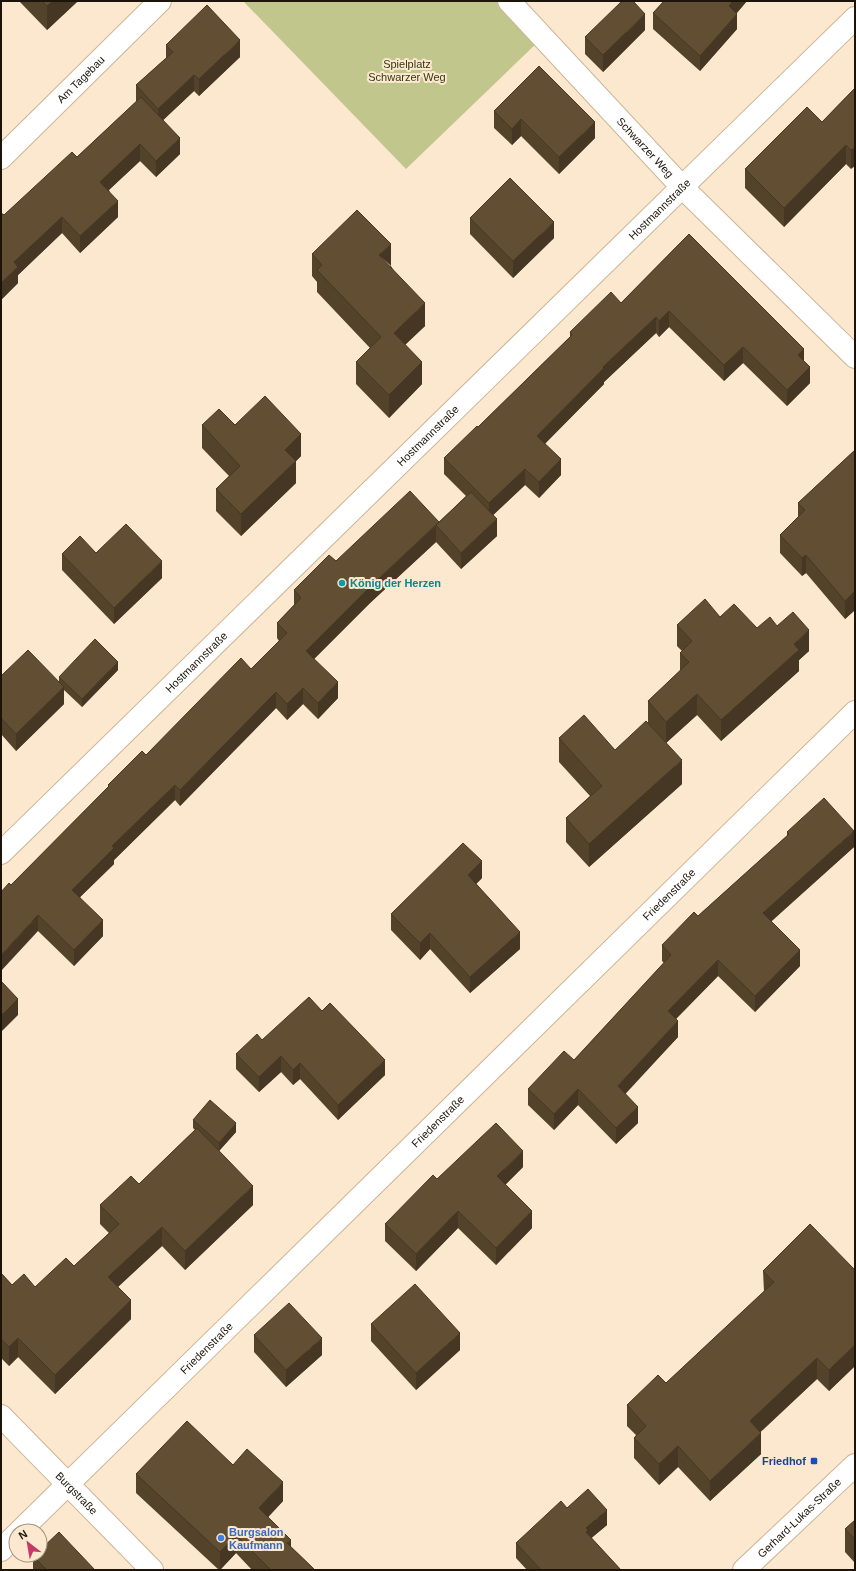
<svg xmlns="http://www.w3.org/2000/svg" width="856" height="1571" font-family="Arial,sans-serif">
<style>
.green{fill:#c1c78c}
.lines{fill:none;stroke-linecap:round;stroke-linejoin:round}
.minor-casing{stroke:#ccb596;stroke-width:24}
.tertiary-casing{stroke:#ccb596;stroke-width:24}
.minor{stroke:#fff;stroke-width:22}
.tertiary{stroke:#fff;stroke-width:22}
.wall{fill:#54432b}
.shaded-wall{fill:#453723}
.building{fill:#624e32;stroke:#453723}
.culture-dot{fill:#0f9aa8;stroke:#fbe8ce;stroke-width:1.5}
.transit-dot{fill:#1a4fb4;stroke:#fbe8ce;stroke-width:1.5}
.shop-dot{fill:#3f7fe0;stroke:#fbe8ce;stroke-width:1.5}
.labels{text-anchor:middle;stroke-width:4;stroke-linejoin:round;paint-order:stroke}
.park-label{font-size:11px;fill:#353715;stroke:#fbe8ce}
.street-label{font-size:11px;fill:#1c1409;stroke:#fbe8ce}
.culture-label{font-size:11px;font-weight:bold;fill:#0d838f;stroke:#fbe8ce;text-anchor:start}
.transit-label{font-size:11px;font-weight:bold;fill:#164399;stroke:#fbe8ce;text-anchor:end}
.shop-label{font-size:11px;font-weight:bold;fill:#366cbe;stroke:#fbe8ce;text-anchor:start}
</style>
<rect width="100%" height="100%" fill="#fbe8ce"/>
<polygon class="green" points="243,1 499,1 539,41 406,169"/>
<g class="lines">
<g class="minor-casing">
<g id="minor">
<path id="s1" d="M509 1 682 187 855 357"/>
<path id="s2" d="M1 158 160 1"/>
<path id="s3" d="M1 853 855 18"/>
<path id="s4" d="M1 1416 152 1570"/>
<path id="s5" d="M20 1531 855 712"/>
<polyline points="1,1550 16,1535"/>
</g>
</g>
<g class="tertiary-casing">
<g id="tertiary">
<path id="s6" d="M744 1570 855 1465"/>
</g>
</g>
<use href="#minor" class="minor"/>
<use href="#tertiary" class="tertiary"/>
</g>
<g class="wall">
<polygon points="19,1 78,1 47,30"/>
<polygon points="664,1 747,1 737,13 737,29 700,71 653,29 653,13"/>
<polygon points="645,30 603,72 585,54 585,37"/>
<polygon points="166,45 240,57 199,96 194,91 163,120 180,154 156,177 140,161 109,190 118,217 80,253 62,233 18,275 18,283 1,300 1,213 4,215 77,157 136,102 136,85 166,58"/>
<polygon points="855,88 851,169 846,164 784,227 745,188 745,169 822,122"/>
<polygon points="494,111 595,138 559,174 521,136 512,145 494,128"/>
<polygon points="470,218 554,238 513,278 470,234"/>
<polygon points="689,234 804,362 810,383 787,406 743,363 724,381 669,327 659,337 656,333 604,382 604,384 545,443 561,475 539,498 525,485 493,515 497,536 461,569 436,542 370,603 314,659 338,698 318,719 303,704 287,720 276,708 180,806 175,800 114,860 114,864 80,897 103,936 74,966 38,931 11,885 108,788 108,785 146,755 251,669 279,641 277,638 277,623 294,605 294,590 336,561 439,522 466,496 444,474 444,458 478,427 570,337 570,332 621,303"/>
<polygon points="312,254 391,266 425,326 405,345 422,384 389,418 356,384 356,362 370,348 317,292 317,282 312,276"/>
<polygon points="202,425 235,425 301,456 296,461 296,483 241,536 216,511 216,489 229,476 202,448"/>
<polygon points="855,450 855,610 845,619 806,573 802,576 780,553 780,535 798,517 798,503"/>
<polygon points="96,553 162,578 114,624 62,570 62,554"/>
<polygon points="720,617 757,628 777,626 809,651 799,660 799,671 721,741 697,715 666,743 682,784 589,867 566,842 566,818 590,796 559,762 559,738 615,750 648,722 648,701 680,671 680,653 682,651 677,646 677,625"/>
<polygon points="118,670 82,707 64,690 64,704 16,751 1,734 1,676 59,682 59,677"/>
<polygon points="787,832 854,847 771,921 800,966 755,1012 718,976 676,1019 678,1037 625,1093 638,1123 616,1144 578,1105 554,1130 528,1105 528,1089 574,1060 664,963 662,961 662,945 698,916 787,836"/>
<polygon points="482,878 476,884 520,949 470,993 430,949 420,960 391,930 391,914"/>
<polygon points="322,1011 385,1075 338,1120 300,1079 293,1085 281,1072 259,1092 236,1069 236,1054 262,1040"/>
<polygon points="193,1120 236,1132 219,1151 253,1205 185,1270 162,1246 118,1287 131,1319 55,1394 18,1357 9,1366 1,1358 1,1273 12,1285 35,1287 74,1266 109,1233 100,1224 100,1205 139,1184 195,1130 193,1128"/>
<polygon points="523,1167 505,1185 532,1228 496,1265 458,1228 416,1271 385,1241 385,1224 437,1179"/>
<polygon points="855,1270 855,1366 829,1391 817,1379 760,1432 761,1454 710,1501 678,1467 659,1485 634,1458 634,1438 636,1435 627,1426 627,1405 666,1383 764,1292 763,1271"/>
<polygon points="371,1324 460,1350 416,1390 371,1341"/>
<polygon points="254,1335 322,1355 286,1387 254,1352"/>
<polygon points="233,1465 283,1501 268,1517 291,1547 315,1570 252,1570 236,1553 220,1570 219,1570 136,1493 136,1474"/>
<polygon points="567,1508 607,1525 591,1538 621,1570 527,1570 516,1558 516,1543"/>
<polygon points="855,1520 855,1563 845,1552 845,1529"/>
<polygon points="33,1556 95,1570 33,1570"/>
</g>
<g class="shaded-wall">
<polygon points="53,1 78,1 47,30 47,6"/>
<polygon points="733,1 747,1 729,21 729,6"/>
<polygon points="645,14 645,30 603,72 603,55"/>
<polygon points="737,14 737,29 700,71 700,56"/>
<polygon points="240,40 240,57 199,96 199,79"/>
<polygon points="194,75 194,91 158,125 158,109"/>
<polygon points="521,119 521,136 512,145 512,129"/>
<polygon points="595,122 595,138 559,174 559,157"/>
<polygon points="180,138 180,154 156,177 156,161"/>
<polygon points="140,144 140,161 100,198 100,182"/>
<polygon points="846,145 846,164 784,227 784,208"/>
<polygon points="855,147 855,166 851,169 851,150"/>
<polygon points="118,201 118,217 80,253 80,236"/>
<polygon points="62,217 62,233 18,275 18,283 1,300 1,283 14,262"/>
<polygon points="554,222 554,238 513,278 513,261"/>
<polygon points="391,244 391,266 379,255"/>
<polygon points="425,303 425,326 394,355 394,333"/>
<polygon points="669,311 669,327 659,337 659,321"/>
<polygon points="656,317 656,333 604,382 604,384 537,452 537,436 603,367"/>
<polygon points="743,347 743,363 724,381 724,365"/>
<polygon points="804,349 804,365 798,355"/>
<polygon points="422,362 422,384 389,418 389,395"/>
<polygon points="810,367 810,383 787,406 787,390"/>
<polygon points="301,434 301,456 296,461 296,483 241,536 241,514 285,450"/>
<polygon points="561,459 561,475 539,498 539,482"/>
<polygon points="525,469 525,485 489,519 489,503"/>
<polygon points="497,519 497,536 461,569 461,553"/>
<polygon points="436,526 436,542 370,603 306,667 306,651 370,587"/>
<polygon points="806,555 806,573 802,576 802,558"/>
<polygon points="162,561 162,578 114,624 114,608"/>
<polygon points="855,591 855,610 845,619 845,601"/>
<polygon points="809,630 809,651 799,660 799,671 721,741 721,720 794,644"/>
<polygon points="118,662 118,670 82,707 82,699"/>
<polygon points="338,682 338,698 318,719 318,703"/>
<polygon points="64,687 64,704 16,751 16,734"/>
<polygon points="303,688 303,704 287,720 287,704"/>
<polygon points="276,692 276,708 180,806 180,790"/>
<polygon points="697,694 697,715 666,743 666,722"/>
<polygon points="682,760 682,784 589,867 589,844"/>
<polygon points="175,785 175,800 114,860 114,864 72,905 72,890 112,846"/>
<polygon points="854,831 854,847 763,929 763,913"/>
<polygon points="482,861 482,878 468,892 468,875"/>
<polygon points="38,915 38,931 1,971 1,955"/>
<polygon points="103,920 103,936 74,966 74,950"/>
<polygon points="520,932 520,949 470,993 470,977"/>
<polygon points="430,933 430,949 420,960 420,943"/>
<polygon points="800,950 800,966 755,1012 755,996"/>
<polygon points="718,960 718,976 668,1027 668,1011"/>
<polygon points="18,999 18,1015 1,1032 1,1016"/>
<polygon points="678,1021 678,1037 618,1102 618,1086"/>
<polygon points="281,1056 281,1072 259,1092 259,1077"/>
<polygon points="385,1060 385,1075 338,1120 338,1105"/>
<polygon points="300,1063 300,1079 293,1085 293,1070"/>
<polygon points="578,1089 578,1105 554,1130 554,1114"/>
<polygon points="638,1107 638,1123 616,1144 616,1128"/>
<polygon points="236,1123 236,1132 219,1151 219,1143"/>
<polygon points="523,1151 523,1167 497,1193 497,1176"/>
<polygon points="253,1186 253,1205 185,1270 185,1251"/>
<polygon points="458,1211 458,1228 416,1271 416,1254"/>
<polygon points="532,1211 532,1228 496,1265 496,1248"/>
<polygon points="162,1227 162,1246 108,1296 108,1277"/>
<polygon points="131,1300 131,1319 55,1394 55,1375"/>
<polygon points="460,1333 460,1350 416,1390 416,1373"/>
<polygon points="18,1338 18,1357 9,1366 9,1347"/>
<polygon points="322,1338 322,1355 286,1387 286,1370"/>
<polygon points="855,1345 855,1366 829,1391 829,1370"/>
<polygon points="817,1358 817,1379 750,1442 750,1421"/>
<polygon points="761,1433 761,1454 710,1501 710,1481"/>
<polygon points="678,1446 678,1467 659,1485 659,1464"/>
<polygon points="283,1482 283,1501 259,1527 259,1508"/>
<polygon points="607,1510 607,1525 588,1541 586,1528"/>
<polygon points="236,1535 236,1553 220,1570 220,1552"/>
<polygon points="291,1540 291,1559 287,1543"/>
</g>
<g class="building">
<polygon points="42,1 53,1 47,6"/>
<polygon points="622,1 633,1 645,14 603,55 585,37"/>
<polygon points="664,1 733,1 729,6 737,14 700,56 653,13"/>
<polygon points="207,5 240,40 199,79 194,75 158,109 136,85 173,52 166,45"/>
<polygon points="539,66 595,122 559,157 521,119 512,129 494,111"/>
<polygon points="855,88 855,147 851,150 846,145 784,208 745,169 807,107 822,122"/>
<polygon points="141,97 180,138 156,161 140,144 100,182 118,201 80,236 62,217 14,262 18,267 1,283 1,213 4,215 72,152 77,157"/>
<polygon points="510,178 554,222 513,261 470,218"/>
<polygon points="357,210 391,244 379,255 425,303 394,333 422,362 389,395 356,362 381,337 317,270 322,265 312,254"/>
<polygon points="689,234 804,349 798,355 810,367 787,390 743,347 724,365 669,311 659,321 656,317 603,367 604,368 537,436 561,459 539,482 525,469 489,503 444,458 477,426 478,427 572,335 570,332 611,292 621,303"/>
<polygon points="265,396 301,434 285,450 296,461 241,514 216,489 240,466 202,425 219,409 235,425"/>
<polygon points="855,450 855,591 845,601 806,555 802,558 780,535 805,510 798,503"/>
<polygon points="410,491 439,522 370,587 306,651 338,682 318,703 303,688 287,704 276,692 180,790 175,785 112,846 114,848 72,890 103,920 74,950 38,915 1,955 1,892 9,883 11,885 109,786 108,785 142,751 146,755 241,658 251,669 287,633 277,623 301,598 294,590 329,555 336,561"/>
<polygon points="471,492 497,519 461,553 436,525"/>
<polygon points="126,524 162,561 114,608 62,554 80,536 96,553"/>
<polygon points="705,599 720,617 734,604 757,628 770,617 777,626 793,612 809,630 794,644 799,650 721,720 697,694 666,722 648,701 689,662 680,653 692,641 677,625"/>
<polygon points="95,639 118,662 82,699 59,677"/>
<polygon points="28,650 64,687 16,734 1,718 1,676"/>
<polygon points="584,715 615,750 646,721 682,760 589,844 566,818 602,786 559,738"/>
<polygon points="824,798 854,831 763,913 800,950 755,996 718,960 668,1011 678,1021 618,1086 638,1107 616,1128 578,1089 554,1114 528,1089 564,1051 574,1060 671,955 662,945 694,912 698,916 789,834 787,832"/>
<polygon points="463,843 482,861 468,875 520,932 470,977 430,933 420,943 391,914"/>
<polygon points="1,981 18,999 1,1016"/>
<polygon points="309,997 322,1011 330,1003 385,1060 338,1105 300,1063 293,1070 281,1056 259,1077 236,1054 257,1034 262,1040"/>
<polygon points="210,1100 236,1123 219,1143 193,1120"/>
<polygon points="496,1123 523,1151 497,1176 532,1211 496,1248 458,1211 416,1254 385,1224 433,1175 437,1179"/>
<polygon points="197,1128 253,1186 185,1251 162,1227 108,1277 131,1300 55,1375 18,1338 9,1347 1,1339 1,1273 12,1285 24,1274 35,1287 66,1258 74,1266 119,1224 100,1205 131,1176 139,1184"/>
<polygon points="810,1224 855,1270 855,1345 829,1370 817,1358 750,1421 761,1433 710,1481 678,1446 659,1464 634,1438 646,1426 627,1405 658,1375 666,1383 774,1282 763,1271"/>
<polygon points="415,1284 460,1333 416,1373 371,1324"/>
<polygon points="289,1303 322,1338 286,1370 254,1335"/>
<polygon points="187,1421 233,1465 247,1449 283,1482 259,1508 291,1540 287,1543 315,1570 271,1570 236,1535 220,1552 136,1474"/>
<polygon points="588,1489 607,1510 586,1528 588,1530 586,1532 621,1570 541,1570 516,1543 561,1501 567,1508"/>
<polygon points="855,1520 855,1539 845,1529"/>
<polygon points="59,1532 95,1570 47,1570 33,1556 34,1555 40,1555 40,1550"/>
</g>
<circle class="culture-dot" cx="342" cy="583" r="4"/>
<rect class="transit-dot" x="810" y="1457" width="8" height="8" rx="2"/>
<circle class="shop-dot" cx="221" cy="1538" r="4"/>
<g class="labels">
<g class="park-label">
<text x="407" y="68">Spielplatz<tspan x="407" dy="13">Schwarzer Weg</tspan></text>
</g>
<g class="street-label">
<text dy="4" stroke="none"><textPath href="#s2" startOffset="112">Am Tagebau</textPath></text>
<text dy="4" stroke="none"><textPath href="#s1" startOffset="200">Schwarzer Weg</textPath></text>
<text dy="4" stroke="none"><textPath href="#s3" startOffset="921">Hostmannstraße</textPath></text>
<text dy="4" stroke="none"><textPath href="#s3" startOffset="597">Hostmannstraße</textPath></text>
<text dy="4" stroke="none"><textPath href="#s3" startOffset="273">Hostmannstraße</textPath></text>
<text dy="4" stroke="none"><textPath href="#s5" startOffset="909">Friedenstraße</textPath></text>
<text dy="4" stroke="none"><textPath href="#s5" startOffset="585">Friedenstraße</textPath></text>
<text dy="4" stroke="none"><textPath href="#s5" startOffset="261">Friedenstraße</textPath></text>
<text dy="4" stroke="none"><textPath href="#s4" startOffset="108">Burgstraße</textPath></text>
<text dy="4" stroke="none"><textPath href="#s6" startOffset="76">Gerhard-Lukas-Straße</textPath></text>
</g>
<g class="culture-label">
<text x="350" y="587">König der Herzen</text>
</g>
<g class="transit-label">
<text x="806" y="1465">Friedhof</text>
</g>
<g class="shop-label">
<text x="229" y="1536">Burgsalon<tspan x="229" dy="13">Kaufmann</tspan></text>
</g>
</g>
<rect width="856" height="1571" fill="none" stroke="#1c1409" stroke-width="4"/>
<g transform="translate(28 1543) rotate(329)"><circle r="19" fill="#fbe8ce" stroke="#a2937f"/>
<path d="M0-3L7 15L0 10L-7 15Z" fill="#c5386a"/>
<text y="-6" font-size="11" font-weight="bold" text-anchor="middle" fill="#1c1409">N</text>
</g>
</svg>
